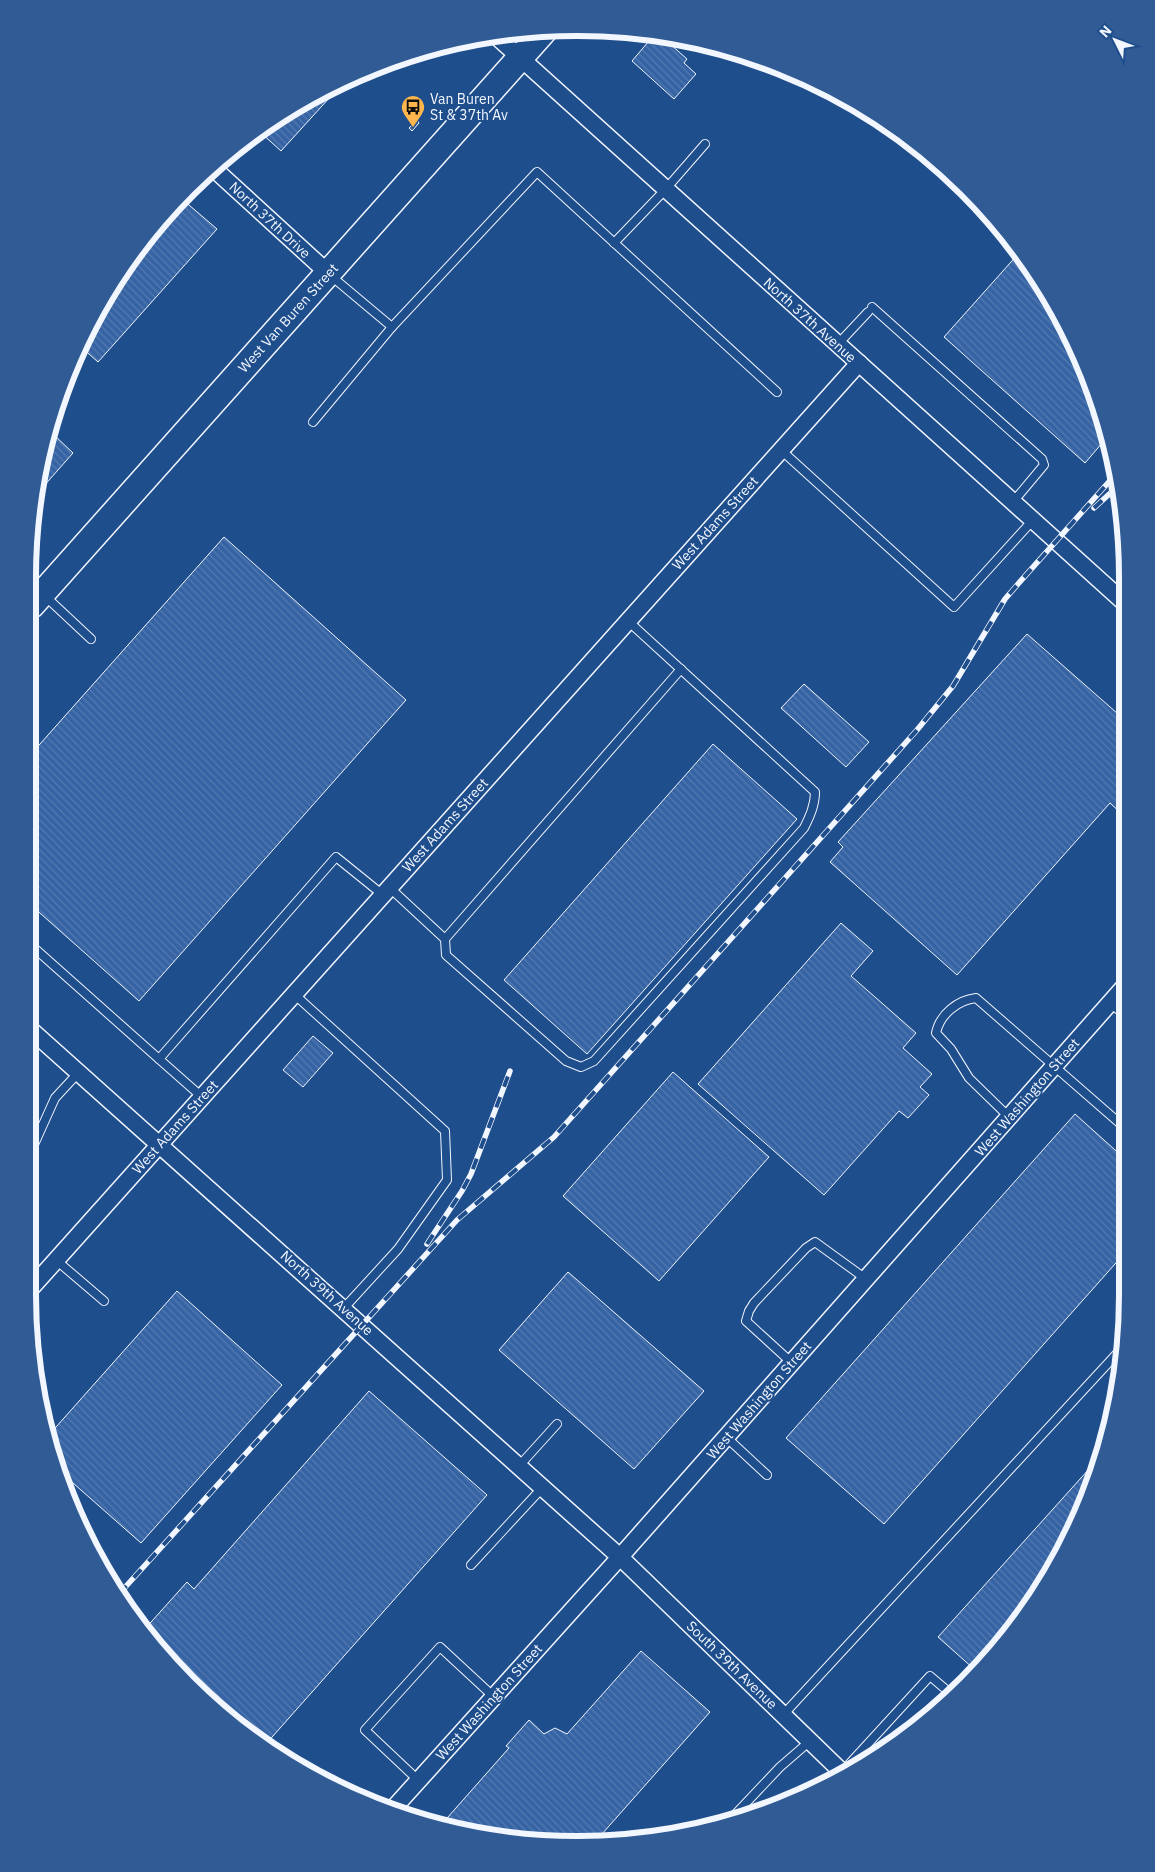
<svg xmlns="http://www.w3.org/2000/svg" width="1155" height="1872" font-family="'IBM Plex Sans',sans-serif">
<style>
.building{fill:url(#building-back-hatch);stroke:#f2f6ff}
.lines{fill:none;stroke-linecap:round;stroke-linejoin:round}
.service-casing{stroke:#f2f6ff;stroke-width:10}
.minor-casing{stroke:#f2f6ff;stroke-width:19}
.primary-casing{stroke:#f2f6ff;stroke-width:28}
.service{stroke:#1f4e8c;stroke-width:8}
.minor{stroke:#1f4e8c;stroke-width:16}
.primary{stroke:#1f4e8c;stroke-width:25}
.rail-casing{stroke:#f2f6ff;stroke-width:5.5}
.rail{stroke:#1f4e8c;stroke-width:4;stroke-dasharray:11;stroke-linecap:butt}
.labels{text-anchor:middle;stroke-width:4;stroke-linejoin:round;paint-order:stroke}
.poi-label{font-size:14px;fill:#f2f6ff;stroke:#1f4e8c;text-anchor:start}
.street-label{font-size:14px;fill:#f2f6ff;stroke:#1f4e8c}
.rim{fill:none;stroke:#f2f6ff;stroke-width:6}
</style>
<defs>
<pattern id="building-back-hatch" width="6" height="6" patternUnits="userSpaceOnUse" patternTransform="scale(1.25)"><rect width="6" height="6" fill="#3563a3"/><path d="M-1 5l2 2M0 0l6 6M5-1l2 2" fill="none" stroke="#537ab1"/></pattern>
</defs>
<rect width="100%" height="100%" fill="#1f4e8c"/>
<g class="building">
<polygon points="654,35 662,37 687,59 684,63 696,74 674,99 632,61"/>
<polygon points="342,84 281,151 260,132 302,101"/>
<polygon points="417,120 419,123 412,131 409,128"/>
<polygon points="182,199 217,229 98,362 81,347 141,243"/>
<polygon points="1019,253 1054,303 1109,435 1085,463 944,337"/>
<polygon points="52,433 73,453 35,496"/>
<polygon points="224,537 406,700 139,1001 32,906 32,753"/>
<polygon points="1027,634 1126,721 1125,817 1110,803 957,975 830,862 843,847 838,842"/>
<polygon points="804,684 869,742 846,767 781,708"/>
<polygon points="713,744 797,819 587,1054 504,980"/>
<polygon points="841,923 873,951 851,976 916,1033 903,1048 932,1074 920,1087 929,1095 908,1118 899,1111 824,1195 698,1084"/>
<polygon points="313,1036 333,1053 303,1087 283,1070"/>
<polygon points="673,1072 769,1157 659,1281 563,1196"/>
<polygon points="1075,1114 1124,1158 1123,1255 884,1524 786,1438"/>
<polygon points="568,1272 704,1391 634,1469 499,1350"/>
<polygon points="177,1291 282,1385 141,1543 56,1468 48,1436"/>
<polygon points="369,1391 487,1495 265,1745 243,1731 143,1631 187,1582 194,1589"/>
<polygon points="1098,1459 1086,1505 1014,1629 974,1669 938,1637"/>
<polygon points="641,1651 710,1712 594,1843 577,1844 470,1834 440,1826 509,1748 506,1746 529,1720 544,1734 555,1728 567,1734"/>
</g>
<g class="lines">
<g class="service-casing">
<g id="service">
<polyline points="614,243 665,190 705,144"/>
<polyline points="330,275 392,327 537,172 777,392"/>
<polyline points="872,307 1042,459 1044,465 1013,502"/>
<polyline points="838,344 868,312"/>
<polyline points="313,422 392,327"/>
<polyline points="781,450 954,607 1033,520"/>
<polyline points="45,596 91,639"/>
<path d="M390 888 445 939 446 955 566 1061 581 1067 594 1061 804 828C810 816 815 805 815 792L628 621"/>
<polyline points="445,939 681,669"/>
<polyline points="32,946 159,1059"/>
<polyline points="294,994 445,1131 447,1180 398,1249 344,1308"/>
<polyline points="1110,1003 1124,1014"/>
<polyline points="202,1097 159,1059 336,857 383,895"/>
<path d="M1009 1117 969 1078 951 1049 936 1033C940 1014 958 1000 976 998L1124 1127"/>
<polyline points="32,1149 55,1098 79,1072"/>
<polyline points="56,1260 104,1301"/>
<polyline points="792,1363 746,1321 749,1311 754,1303 806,1248 815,1242 866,1279"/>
<polyline points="726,1437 767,1475"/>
<polyline points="519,1466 557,1424"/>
<polyline points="471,1565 543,1487"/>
<polyline points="783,1715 1123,1347"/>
<polyline points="842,1772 930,1676 950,1693"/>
<polyline points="419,1781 365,1730 440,1647 494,1697"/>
<polyline points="729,1821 780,1767 810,1741"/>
</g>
</g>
<g class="minor-casing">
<g id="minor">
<polyline points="495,35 1126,604"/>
<polyline points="212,167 328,273"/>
<polyline points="32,1031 620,1557 844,1774"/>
<polyline points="32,1287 859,363"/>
<polyline points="391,1811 620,1557 1124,987"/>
</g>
</g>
<g class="primary-casing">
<polyline id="primary" points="32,605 544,31"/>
</g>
<use href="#service" class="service"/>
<use href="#minor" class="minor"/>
<use href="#primary" class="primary"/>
<g class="rail-casing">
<g id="rail">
<polyline points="1094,508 1117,487"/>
<polyline points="427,1244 462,1191 471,1174 510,1071"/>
<polyline points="119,1594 457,1220 554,1137 917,730 953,686 1005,599 1018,584 1115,475"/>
</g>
</g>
<use href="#rail" class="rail"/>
</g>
<defs>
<g id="bus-pin" transform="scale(1.25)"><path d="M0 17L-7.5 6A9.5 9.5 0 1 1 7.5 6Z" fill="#ffb74d" stroke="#1f4e8c"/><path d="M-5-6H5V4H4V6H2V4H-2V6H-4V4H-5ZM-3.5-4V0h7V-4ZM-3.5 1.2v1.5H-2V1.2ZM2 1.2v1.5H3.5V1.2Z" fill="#111"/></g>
</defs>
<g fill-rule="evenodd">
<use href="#bus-pin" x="413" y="107"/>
</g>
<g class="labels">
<g class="poi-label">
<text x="430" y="104">Van Buren<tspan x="430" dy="16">St &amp; 37th Av</tspan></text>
</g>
<g class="street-label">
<text transform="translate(270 220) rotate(43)" y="5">North 37th Drive</text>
<text transform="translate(288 318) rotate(-48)" y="5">West Van Buren Street</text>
<text transform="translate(810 320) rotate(42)" y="5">North 37th Avenue</text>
<text transform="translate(715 523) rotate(-48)" y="5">West Adams Street</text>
<text transform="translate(445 825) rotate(-48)" y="5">West Adams Street</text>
<text transform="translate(1027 1097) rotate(-49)" y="5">West Washington Street</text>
<text transform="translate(175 1127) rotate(-48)" y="5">West Adams Street</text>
<text transform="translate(327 1293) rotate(42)" y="5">North 39th Avenue</text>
<text transform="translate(759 1400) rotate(-49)" y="5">West Washington Street</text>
<text transform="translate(732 1665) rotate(44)" y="5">South 39th Avenue</text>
<text transform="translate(489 1702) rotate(-48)" y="5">West Washington Street</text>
</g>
</g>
<path d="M0 0H1155V1872H0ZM577 36H578A541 541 0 0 1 1119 577V1295A541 541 0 0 1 578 1836H577A541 541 0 0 1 36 1295V577A541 541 0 0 1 577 36Z" fill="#305b95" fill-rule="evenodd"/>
<path class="rim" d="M577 36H578A541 541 0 0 1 1119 577V1295A541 541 0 0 1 578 1836H577A541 541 0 0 1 36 1295V577A541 541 0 0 1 577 36Z"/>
<g transform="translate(1115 40) rotate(312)" stroke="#1f4e8c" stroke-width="4" paint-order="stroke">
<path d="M0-4L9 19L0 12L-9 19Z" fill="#f2f6ff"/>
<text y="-8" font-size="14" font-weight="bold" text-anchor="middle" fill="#f2f6ff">N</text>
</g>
</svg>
